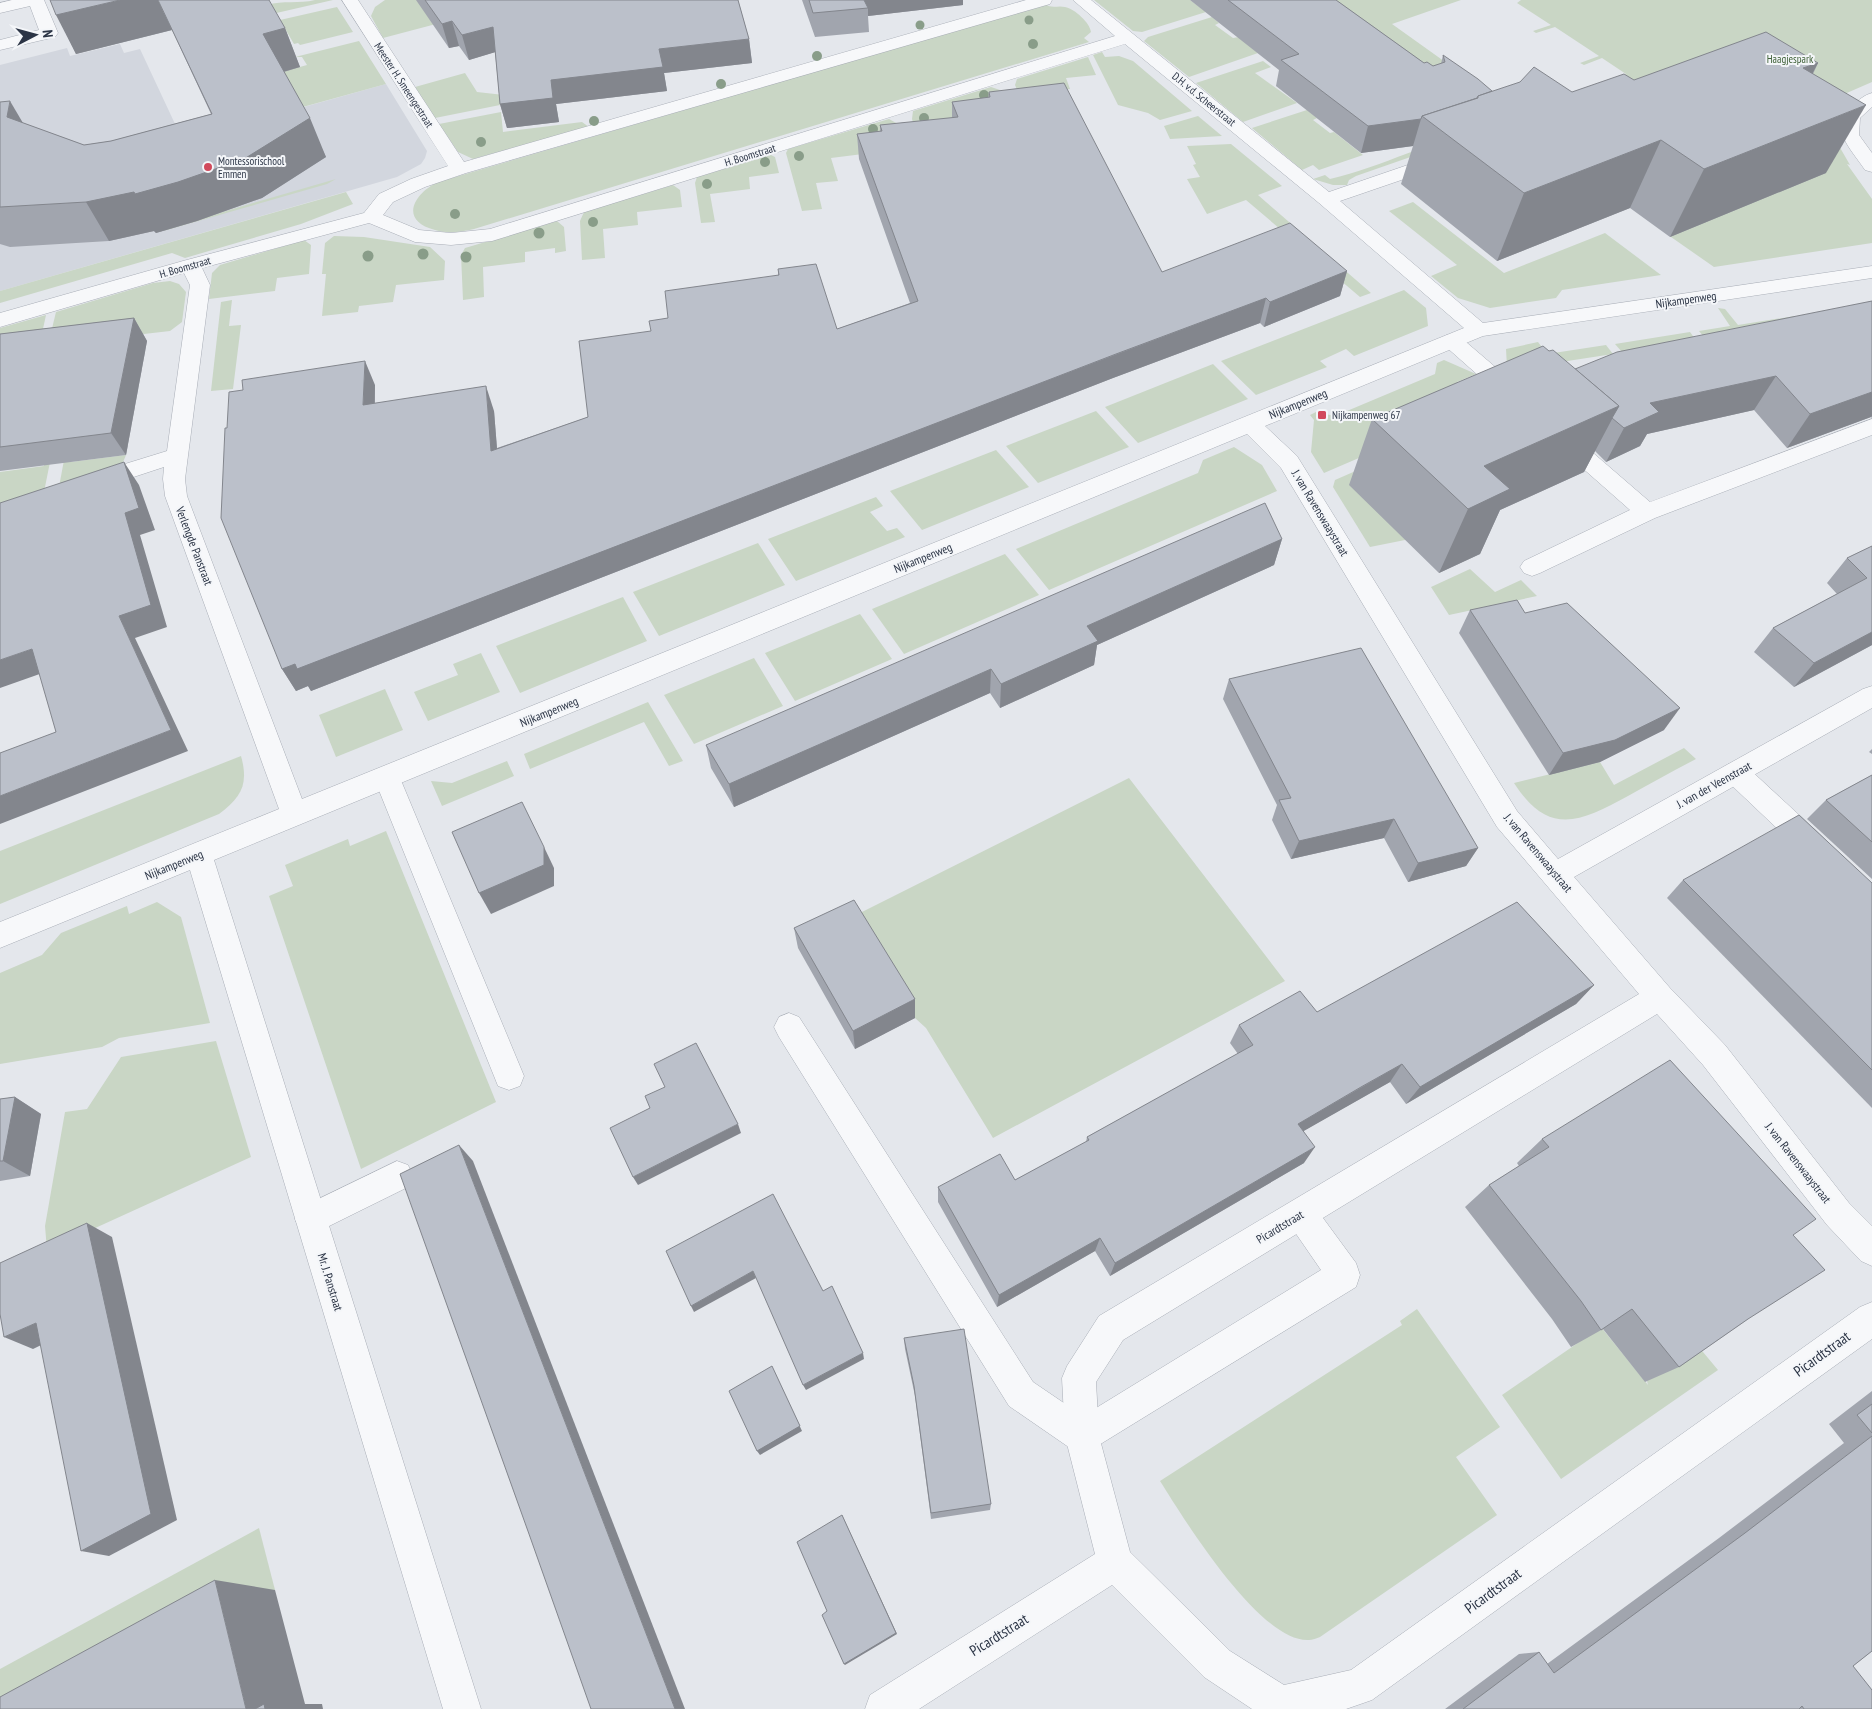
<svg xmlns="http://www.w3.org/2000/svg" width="1872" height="1709" font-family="'PT Sans Narrow',sans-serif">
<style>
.built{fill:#d2d6de}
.green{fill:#c9d6c5}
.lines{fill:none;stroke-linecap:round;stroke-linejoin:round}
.lane-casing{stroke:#a9aeb7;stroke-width:1}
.street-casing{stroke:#a9aeb7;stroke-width:1}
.lane{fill:#f7f8fa;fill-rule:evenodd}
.street{fill:#f7f8fa;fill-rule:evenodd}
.tree{fill:#899d89}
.wall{fill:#a1a5ae}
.shaded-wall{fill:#83868d}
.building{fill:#bbc0ca;stroke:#83868d}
.poi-dot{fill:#d1495b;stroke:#f4f6f9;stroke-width:2}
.labels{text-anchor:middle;stroke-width:4;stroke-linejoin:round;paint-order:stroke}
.far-park-label{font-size:11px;fill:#3f6138;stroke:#f4f6f9}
.far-street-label{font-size:11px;fill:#2b3445;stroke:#f4f6f9}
.far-poi-label{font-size:11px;fill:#2b3445;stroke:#f4f6f9;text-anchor:start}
.street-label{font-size:12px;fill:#2b3445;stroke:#f4f6f9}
.near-street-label{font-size:15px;fill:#2b3445;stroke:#f4f6f9}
</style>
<rect width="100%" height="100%" fill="#e4e7ec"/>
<polygon class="built" points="120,44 124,53 140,49 183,141 386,84 427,151 425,158 421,164 397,177 0,291 0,65 67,48 70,56"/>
<g class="green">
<path d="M315 0H333L272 14 267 5C283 0 299 4 315 0Z"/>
<polygon points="385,0 505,0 508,5 383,38 371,16 375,7"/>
<polygon points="1094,0 1190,0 1206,12 1142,32 1133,31"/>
<polygon points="1309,0 1461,0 1392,24 1525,119"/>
<polygon points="1521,0 1872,0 1872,82 1833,99 1831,132 1850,165 1847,164 1872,199 1872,243 1714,267 1671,237 1608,81 1626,74 1602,58 1584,65 1580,63 1599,56 1555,27 1536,33 1533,31 1551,25 1517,3"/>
<path d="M1045 4C1052 9 1058 5 1065 7 1075 9 1090 23 1091 32L1084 38 1089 42 474 229C461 232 448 234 435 230 399 221 413 194 438 182Z"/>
<polygon points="337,7 353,32 300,45 298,43 294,44 280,20"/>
<polygon points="1212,17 1219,23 1215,25 1233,38 1239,37 1258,53 1189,77 1144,41 1148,37"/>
<polygon points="359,41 386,84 220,130 267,76 307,65 302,57 295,57"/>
<polygon points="1102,52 1105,57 1119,56 1133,61 1192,111 1160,120 1148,113 1118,105 1093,55"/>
<polygon points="1088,57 1096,75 1066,78 1070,89 1040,92 1029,117 1015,85 1017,79"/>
<polygon points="1263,61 1271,67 1255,73 1297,103 1243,122 1196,83"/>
<polygon points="465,73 477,92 504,95 500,105 435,118 415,87"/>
<polygon points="991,87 1003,91 922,152 912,119 913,111"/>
<polygon points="1307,110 1317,118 1313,120 1330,133 1334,132 1363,155 1319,170 1313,165 1302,170 1252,128"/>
<polygon points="501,112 503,132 582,122 589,127 473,159 458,152 439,124"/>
<polygon points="1198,116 1222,136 1170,139 1164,126"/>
<polygon points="889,119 898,124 863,154 831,158 838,181 816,183 822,209 802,211 786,153 788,149"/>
<path d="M1485 131 1356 176 1349 180 1347 185H1333L1313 179 1325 175 1330 179C1383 167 1431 139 1485 131Z"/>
<polygon points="1231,144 1282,186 1258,195 1371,293 1360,297 1246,200 1207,214 1187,179 1200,177 1193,165 1196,164 1187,146"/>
<polygon points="771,155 775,157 779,173 749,177 750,189 710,194 715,222 701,223 695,183 697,177"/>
<polygon points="336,179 327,184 167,230 158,232 157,231"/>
<polygon points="673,185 680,190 682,207 637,212 638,225 603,229 605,258 582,260 580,221 584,212"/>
<polygon points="346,192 353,204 301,224 185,258 172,253 0,303 0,291"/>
<polygon points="1413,202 1504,273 1605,233 1661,275 1562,290 1556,298 1490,308 1458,298 1431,276 1457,265 1389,211"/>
<polygon points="557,221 564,227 566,251 555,253 555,248 525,252 525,262 483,267 484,297 463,300 461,255 465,248"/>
<polygon points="334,236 364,237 430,247 445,261 444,280 396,285 393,302 359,306 358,312 322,316 326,274 322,274 325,243"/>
<polygon points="304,240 311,245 309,274 277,278 275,291 209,299 212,273 220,265"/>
<polygon points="170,281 179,284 186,292 182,322 170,331 48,345 56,312 153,283"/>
<polygon points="1404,290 1426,308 1428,326 1354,356 1346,349 1320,361 1327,367 1256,395 1221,361"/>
<polygon points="232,300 229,326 241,325 233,389 211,391 221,302"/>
<polygon points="1718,308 1725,309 1738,325 1795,316 1798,319 1703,336 1699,331 1730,326"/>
<polygon points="46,315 39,347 0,351 0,328"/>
<polygon points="1690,332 1695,339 1622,352 1615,344"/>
<polygon points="1538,342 1547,354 1606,345 1613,354 1548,364 1507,367 1506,349"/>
<polygon points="1444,360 1476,374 1457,382 1472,396 1496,399 1324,473 1311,452 1314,420 1310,415 1316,412 1335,416 1435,374 1437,363"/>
<polygon points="1213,364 1248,399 1138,443 1105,407"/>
<polygon points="1096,411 1129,447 1038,483 1006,446"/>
<polygon points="1490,412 1405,540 1370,547 1333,487 1335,480"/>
<polygon points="1234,447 1262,465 1277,491 1049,590 1016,549 1198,473 1203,460"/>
<polygon points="996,450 1029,487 922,530 890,491"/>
<polygon points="126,455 121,467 59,487 64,460 71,462"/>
<polygon points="44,462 50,462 44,492 0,507 0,472 44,466"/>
<polygon points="876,497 883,506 870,512 887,531 897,528 905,537 796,581 768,539"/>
<polygon points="758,543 785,585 659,636 633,592"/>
<polygon points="1005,554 1039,595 904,654 872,609"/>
<polygon points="1470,569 1495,592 1521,580 1537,596 1449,615 1431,587"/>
<polygon points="623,597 647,641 520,693 496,646"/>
<polygon points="860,614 892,659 795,701 765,653"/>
<polygon points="481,653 500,692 428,721 414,692 458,675 453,664"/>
<polygon points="754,658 783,706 694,744 664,695"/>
<polygon points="385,689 403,730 336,757 319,715"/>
<polygon points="648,702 683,761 669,766 644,722 530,769 524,754"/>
<path d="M1684 748 1696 759C1673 771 1651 783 1628 796 1580 822 1549 837 1514 783L1600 762 1614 785Z"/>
<path d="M241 756C249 785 241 797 219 814L0 904V851Z"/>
<polygon points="507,761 514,776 442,806 431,781 452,783"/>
<polygon points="1129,778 1285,981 993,1138 926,1028 915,1018 854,916"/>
<polygon points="386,831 496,1102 361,1169 269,896 293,886 285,865 348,839 350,846"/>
<polygon points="157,902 181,917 210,1023 119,1038 102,1047 0,1064 0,973 42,955 61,933 127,906 129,914"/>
<polygon points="216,1041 251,1157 47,1250 45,1226 65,1112 87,1109 121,1057"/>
<path d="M1417 1309 1500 1427 1456 1457 1497 1515 1320 1637C1317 1638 1312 1640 1309 1640 1260 1643 1184 1519 1160 1481L1402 1325 1400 1321Z"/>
<polygon points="1601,1327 1648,1385 1647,1381 1698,1346 1718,1370 1561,1479 1502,1395"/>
<polygon points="259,1528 275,1590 228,1616 0,1706 0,1669"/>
</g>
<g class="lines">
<g class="lane-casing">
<g id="lane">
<polygon points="12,0 44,0 58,33 55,37 0,50 0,40 39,30 30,6 0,13 0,3"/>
<polygon points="1452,334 1459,336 1521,389 1524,394 1521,399 1513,401 1505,399 1445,346 1442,341 1445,336"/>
<polygon points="1872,419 1872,435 1655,518 1540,573 1532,576 1524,573 1520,567 1524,561 1630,510 1554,443 1551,438 1554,433 1562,430 1570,433 1650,502"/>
<polygon points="1736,762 1745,765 1825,839 1829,847 1825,855 1815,859 1805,855 1727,781 1723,773 1727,765"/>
<polygon points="387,767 396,770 400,778 524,1076 520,1086 509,1090 498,1086 494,1076 374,778 378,770"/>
<polygon points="789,1013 799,1017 1033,1382 1083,1416 1321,1270 1290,1225 1285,1214 1290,1203 1301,1198 1312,1203 1356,1263 1360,1275 1356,1287 1094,1448 1082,1453 1070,1448 1009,1406 779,1037 774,1027 779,1017"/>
<polygon points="397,1161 408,1165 413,1176 408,1187 311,1235 300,1230 295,1219 300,1208"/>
</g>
</g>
<g class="street-casing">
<g id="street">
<path d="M342 0H358L464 162 1026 0H1052L1050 4 466 173 425 187 393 202 383 215 419 230 451 233 490 229 1115 36 1073 0H1091L1329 192 1434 156H1448L1450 160 1448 164 1340 201 1483 323 1872 266V278L1483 336 1265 426 1297 456 1517 811 1558 859 1863 689 1872 686V708L1574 877 1670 988 1725 1045 1849 1203 1872 1226V1266L1861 1261 1827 1225 1703 1065 1657 1014 1123 1340 1096 1382 1099 1436 1130 1552 1230 1651 1284 1685 1351 1670 1860 1307 1872 1302V1339L1372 1700 1346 1709H1252L1204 1677 1112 1585 919 1709H865L870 1695 1095 1554 1065 1436 1062 1378 1067 1366 1099 1316 1639 994 1497 827 1281 468 1247 434 214 860 481 1709H443L190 870 0 948V922L279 809 165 496 163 479 164 467 94 490 86 488 83 482 86 476 167 451 190 285 184 273 0 327V313L183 261 364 213 379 194 411 179 448 166ZM1125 44 1319 203 1464 328 302 799 187 496 185 479 210 285 202 268 369 223 415 242 451 245 492 241Z"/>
<path d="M1872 93V107L1860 118 1859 135 1872 153V172L1865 170C1851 149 1827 127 1852 106 1859 100 1864 95 1872 93Z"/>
</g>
</g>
<use href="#lane" class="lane"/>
<use href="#street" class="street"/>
</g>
<g class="tree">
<circle cx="1029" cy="20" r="4.5"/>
<circle cx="920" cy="25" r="4.5"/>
<circle cx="1033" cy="44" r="5"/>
<circle cx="817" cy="56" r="5"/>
<circle cx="721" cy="84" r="5"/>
<circle cx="984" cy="95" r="5"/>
<circle cx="924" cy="118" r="5"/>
<circle cx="594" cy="121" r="5"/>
<circle cx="873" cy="129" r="5"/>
<circle cx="481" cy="142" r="5"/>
<circle cx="799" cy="156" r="5"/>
<circle cx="765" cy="162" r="5"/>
<circle cx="707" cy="184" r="5"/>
<circle cx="455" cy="214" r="5"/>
<circle cx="593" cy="222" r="5"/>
<circle cx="539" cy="233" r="5.5"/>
<circle cx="423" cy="254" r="5.5"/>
<circle cx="368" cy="256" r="5.5"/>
<circle cx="466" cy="257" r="5.5"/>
</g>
<g class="wall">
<polygon points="50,0 285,28 300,67 284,72 326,157 262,198 197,221 156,233 154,231 109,241 10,247 0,244 0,102 23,123 84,145 111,141 211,114 172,30 76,54"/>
<polygon points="416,0 738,0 749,39 752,63 664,73 667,91 556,104 559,122 507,128 500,104 495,52 469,60 459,46 449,48"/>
<polygon points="802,0 963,0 963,5 868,16 869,32 815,37"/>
<polygon points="1190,0 1336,0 1424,63 1433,66 1441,64 1443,55 1492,91 1572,92 1634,80 1818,63 1813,74 1826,173 1670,237 1630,208 1497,261 1401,184 1413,146 1361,153 1276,86 1279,70"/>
<polygon points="989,92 1162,272 1347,271 1340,296 1264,327 1260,323 1113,378 311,691 308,686 296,691 282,669 375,385 375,403 494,411 497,448 588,417 651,331 668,318 778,275 778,269 837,329 910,303 859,159 857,134 880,132 880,125 952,118 952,102 988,98"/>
<polygon points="1872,301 1872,418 1871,417 1787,448 1754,410 1647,434 1640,446 1606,462 1595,451 1584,472 1500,510 1480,554 1439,573 1349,485 1372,419 1549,351 1575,369"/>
<polygon points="134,318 147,341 126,455 0,471 0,334"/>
<polygon points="1282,539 1274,565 1097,645 1094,665 1000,708 990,693 734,807 711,768 706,745"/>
<polygon points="1872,546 1872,645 1794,687 1754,652 1773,628 1837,594 1827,583 1847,558"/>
<polygon points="1470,610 1525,613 1664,730 1600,762 1549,775 1459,633"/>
<polygon points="1229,679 1478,848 1466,866 1408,882 1384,838 1291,859 1272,820 1277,805 1223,699"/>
<polygon points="1872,749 1872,754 1869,752"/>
<polygon points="1872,775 1872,879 1807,819 1826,800"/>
<polygon points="1683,880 1872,883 1872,1108 1667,898"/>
<polygon points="794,928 915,999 915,1018 855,1049 798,948"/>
<polygon points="1594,985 1576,1004 1406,1104 1390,1082 1303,1131 1304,1163 1110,1276 1095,1251 997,1307 938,1202 938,1187 1015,1180 1086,1142 1087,1137 1238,1054 1230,1043 1239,1025 1317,1012"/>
<polygon points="15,1097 41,1114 30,1176 0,1181 0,1099"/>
<polygon points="1542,1139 1793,1235 1748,1319 1679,1367 1645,1382 1603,1329 1571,1347 1552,1319 1465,1207 1489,1185 1519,1166 1517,1163"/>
<polygon points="904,1338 991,1504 990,1510 931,1519 915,1396 905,1349"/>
<polygon points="1872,1391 1872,1651 1853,1666 1872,1709 1445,1709 1519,1654 1539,1652 1547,1664 1719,1538 1844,1443 1829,1424"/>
</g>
<g class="shaded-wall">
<polygon points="120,0 158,0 172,30 76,54 56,15"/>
<polygon points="862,0 963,0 963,5 868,16 868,8"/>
<polygon points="452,21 459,46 449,48 442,24"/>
<polygon points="493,27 499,51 469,60 462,35"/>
<polygon points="285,28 300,67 279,73 263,34"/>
<polygon points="749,39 752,63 664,73 667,91 556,104 559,122 507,128 500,104 551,80 659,49"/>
<polygon points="1818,63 1782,130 1803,68"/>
<polygon points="10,101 33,140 7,117"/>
<polygon points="1866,105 1826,173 1670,237 1704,169"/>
<polygon points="310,118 326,157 262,198 197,221 156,233 154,231 109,241 86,202"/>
<polygon points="1421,119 1413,146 1361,153 1368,126"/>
<polygon points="1661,140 1630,208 1497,261 1524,193"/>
<polygon points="1347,271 1340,296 1264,327 1270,302"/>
<polygon points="1266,298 1260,323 1113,378 311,691 308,686 296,691 282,669"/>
<polygon points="134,318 147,341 126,455 111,433"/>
<polygon points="365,361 375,385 374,429 363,405"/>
<polygon points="1776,376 1754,410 1647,434 1640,446 1606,462 1624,428 1650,403"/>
<polygon points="486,386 494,411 499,475 491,451"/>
<polygon points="1872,392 1872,416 1871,417 1787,448 1810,414"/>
<polygon points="1619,406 1584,472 1500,510 1480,554 1439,573 1468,509 1484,466"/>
<polygon points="124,462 139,485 155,530 140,535 167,627 135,638 188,751 0,824 0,796 171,730 119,616 125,513"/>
<polygon points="1282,539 1274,565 1097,645 1094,665 1000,708 1001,684 1087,626"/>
<polygon points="1872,632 1872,645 1794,687 1814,663"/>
<polygon points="32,649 51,670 0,688 0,660"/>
<polygon points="991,669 990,693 734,807 729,784"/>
<polygon points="1680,708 1664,730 1600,762 1549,775 1563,753"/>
<polygon points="1394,819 1384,838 1291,859 1299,841"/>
<polygon points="544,847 554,868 554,886 491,914 479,893"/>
<polygon points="1478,848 1466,866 1408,882 1418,863"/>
<polygon points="1594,985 1576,1004 1406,1104 1420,1087"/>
<polygon points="915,999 915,1018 855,1049 853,1031"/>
<polygon points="1402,1064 1390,1082 1288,1140 1298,1124"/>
<polygon points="15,1097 41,1114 30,1176 3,1161"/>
<polygon points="738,1124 741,1133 638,1185 633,1177"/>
<polygon points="459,1145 473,1161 685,1709 675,1709"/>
<polygon points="1315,1147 1304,1163 1110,1276 1115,1263"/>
<polygon points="87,1223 112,1237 177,1520 109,1556 81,1551"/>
<polygon points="1100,1238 1095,1251 997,1307 999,1295"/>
<polygon points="753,1271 756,1278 694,1312 691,1306"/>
<polygon points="36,1323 64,1334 33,1349 4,1337"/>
<polygon points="863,1353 864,1359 806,1390 803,1385"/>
<polygon points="774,1371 802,1431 760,1455 757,1451"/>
<polygon points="842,1515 897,1634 845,1665 844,1664"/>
<polygon points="215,1580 275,1590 305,1704 322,1704 323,1709 246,1709"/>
</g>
<g class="building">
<polygon points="50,0 120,0 56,15"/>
<polygon points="158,0 269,0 285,28 263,34 310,118 244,159 178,182 135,194 134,192 86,202 0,207 0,102 10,101 7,117 84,145 111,141 212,114"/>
<polygon points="425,0 738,0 749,39 659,49 663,67 551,80 553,98 500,104 493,27 462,35 452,21 442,24"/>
<polygon points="809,0 864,0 868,8 813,13"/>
<polygon points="1228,0 1336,0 1424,63 1427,62 1433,66 1445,62 1443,55 1478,79 1492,91 1478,96 1477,98 1422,116 1421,119 1368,126 1281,60 1299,54"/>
<polygon points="1766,32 1818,63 1803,68 1866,105 1704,169 1661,140 1524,193 1422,116 1478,98 1478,96 1520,82 1534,67 1572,92 1624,74 1634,80"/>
<polygon points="1064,83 1162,272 1290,223 1347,271 1270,302 1266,298 1116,354 297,669 295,664 282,669 221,518 225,428 227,428 229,392 243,390 242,380 365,361 363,405 486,386 491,451 588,417 579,341 651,331 649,321 668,318 665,291 779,275 778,269 816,264 837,329 918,301 857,134 882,131 880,125 958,117 952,102 990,97 989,92"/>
<polygon points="1872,301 1872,392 1810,414 1776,376 1650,403 1659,412 1624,428 1612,418 1619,406 1575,369 1617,352"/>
<polygon points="134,318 111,433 0,447 0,334"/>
<polygon points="1543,346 1549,351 1553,350 1619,406 1484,466 1510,489 1468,509 1372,419"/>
<polygon points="124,462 139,508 125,513 151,605 119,616 171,730 0,796 0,753 56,732 32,649 0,660 0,503"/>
<polygon points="1265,503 1282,539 1087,626 1098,641 1001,684 991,669 729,784 706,745"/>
<polygon points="1872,546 1872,632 1814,663 1773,628 1867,578 1847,558"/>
<polygon points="1517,600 1525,613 1567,603 1680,708 1615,740 1563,753 1470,610"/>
<polygon points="1361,648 1478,848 1418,863 1394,819 1299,841 1279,800 1291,798 1229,679"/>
<polygon points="1872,775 1872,842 1826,800"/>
<polygon points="522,802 544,847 544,865 479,893 452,832"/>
<polygon points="1799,815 1872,883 1872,1070 1683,880"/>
<polygon points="854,900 915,999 853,1031 794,928"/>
<polygon points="1517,902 1594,985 1420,1087 1402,1064 1361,1087 1298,1124 1315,1147 1115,1263 1100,1238 999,1295 938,1187 1000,1154 1015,1180 1089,1140 1087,1137 1253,1045 1239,1025 1300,991 1317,1012"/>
<polygon points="696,1043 738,1124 633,1177 610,1128 650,1108 645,1096 665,1087 654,1064"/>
<polygon points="1670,1060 1816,1219 1793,1235 1825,1270 1748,1319 1679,1367 1632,1309 1601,1330 1581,1301 1489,1185 1549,1147 1542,1139"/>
<polygon points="15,1097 3,1161 0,1161 0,1099"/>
<polygon points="459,1145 675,1709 591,1709 529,1534 400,1174"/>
<polygon points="773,1194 823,1291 832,1286 863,1353 803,1385 753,1271 691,1306 666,1251"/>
<polygon points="87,1223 151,1514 81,1551 36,1323 4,1337 0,1314 0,1263"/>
<polygon points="964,1329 991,1504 931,1513 914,1386 904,1338"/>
<polygon points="772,1366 800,1426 757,1451 729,1391"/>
<polygon points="1872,1404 1872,1433 1857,1415"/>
<polygon points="1872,1436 1872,1651 1853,1666 1872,1690 1872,1709 1804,1709 1802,1706 1799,1709 1463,1709 1539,1652 1554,1673 1745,1533"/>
<polygon points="842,1515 896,1633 844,1664 822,1615 827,1611 797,1542"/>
<polygon points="215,1580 246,1709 0,1709 0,1697"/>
<polygon points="264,1704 265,1709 255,1709"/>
</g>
<g class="poi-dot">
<circle cx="208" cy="167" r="5"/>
<rect x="1317" y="410" width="10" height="10" rx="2.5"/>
</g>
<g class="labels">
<g class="far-park-label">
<text x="1790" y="63">Haagjespark</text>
</g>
<g class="far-street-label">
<text transform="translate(404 85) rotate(57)" y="4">Meester H. Smeengestraat</text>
<text transform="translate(1204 99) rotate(39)" y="4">D.H. v.d. Scheerstraat</text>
<text transform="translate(750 155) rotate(-17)" y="4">H. Boomstraat</text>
<text transform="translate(185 267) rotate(-16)" y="4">H. Boomstraat</text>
</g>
<g class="far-poi-label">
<text x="218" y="165">Montessorischool<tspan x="218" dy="13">Emmen</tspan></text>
<text x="1332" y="419">Nijkampenweg 67</text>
</g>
<g class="street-label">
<text transform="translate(1686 300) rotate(-8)" y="4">Nijkampenweg</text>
<text transform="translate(1298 404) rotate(-22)" y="4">Nijkampenweg</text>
<text transform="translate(1320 513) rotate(59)" y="4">J. van Ravenswaaystraat</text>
<text transform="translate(194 546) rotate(69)" y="4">Verlengde Panstraat</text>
<text transform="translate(923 558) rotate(-22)" y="4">Nijkampenweg</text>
<text transform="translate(549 712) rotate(-22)" y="4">Nijkampenweg</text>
<text transform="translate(1714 785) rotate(-29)" y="4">J. van der Veenstraat</text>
<text transform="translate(1538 853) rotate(50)" y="4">J. van Ravenswaaystraat</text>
<text transform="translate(174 865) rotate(-22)" y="4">Nijkampenweg</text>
<text transform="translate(1798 1163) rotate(52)" y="4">J. van Ravenswaaystraat</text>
<text transform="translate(1280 1227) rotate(-31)" y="4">Picardtstraat</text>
<text transform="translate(330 1282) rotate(73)" y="4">Mr. J. Panstraat</text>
</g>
<g class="near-street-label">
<text transform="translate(1822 1354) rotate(-36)" y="5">Picardtstraat</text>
<text transform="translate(1493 1591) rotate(-36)" y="5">Picardtstraat</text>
<text transform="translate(999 1635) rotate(-32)" y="5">Picardtstraat</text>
</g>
</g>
<g transform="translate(35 35) rotate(84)" stroke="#f4f6f9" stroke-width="4" paint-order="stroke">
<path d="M0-4L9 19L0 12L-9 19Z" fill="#2b3445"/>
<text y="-8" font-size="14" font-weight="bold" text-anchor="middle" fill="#2b3445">N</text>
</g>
</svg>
